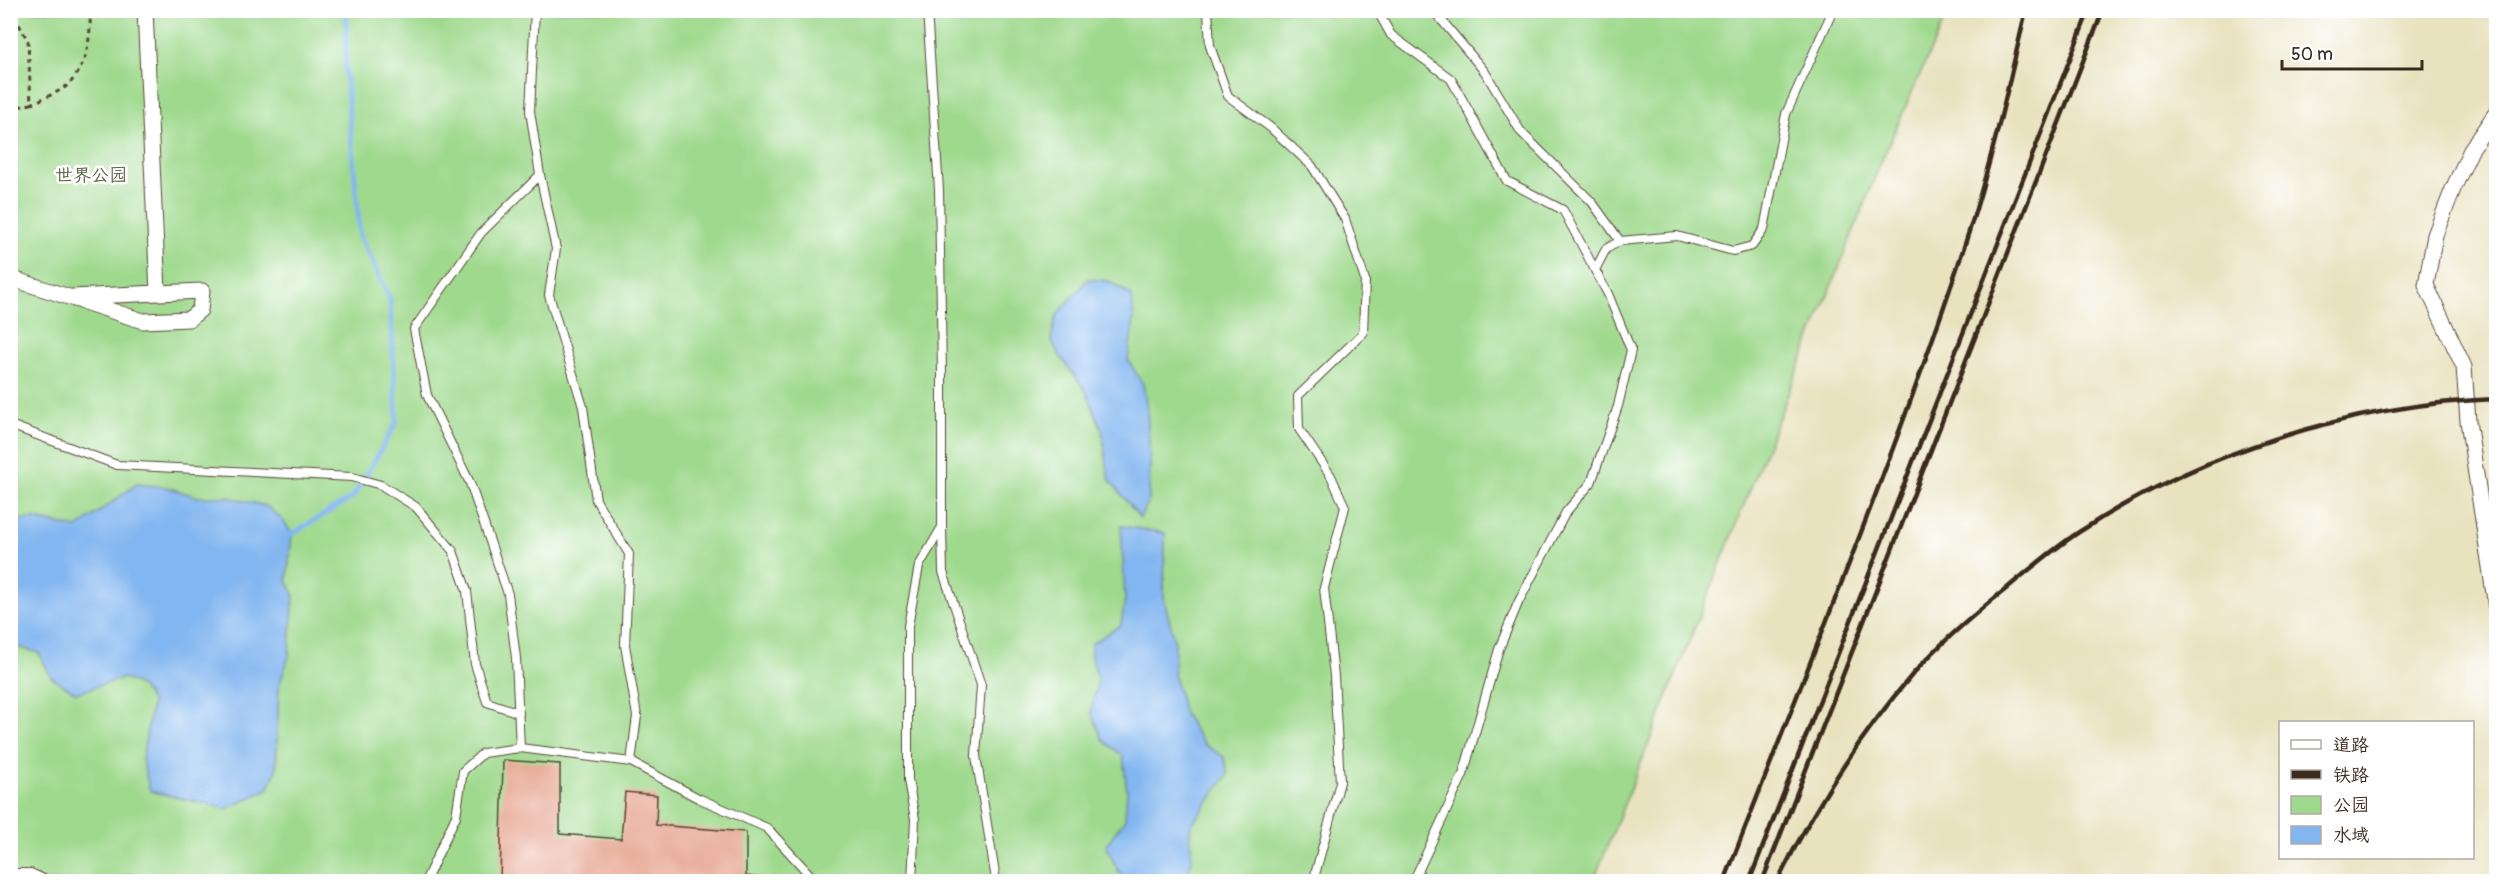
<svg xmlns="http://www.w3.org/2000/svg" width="2507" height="892" font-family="Pangolin,'LXGW WenKai TC',sans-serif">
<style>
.green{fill:#9fd98d;stroke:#6d8256;stroke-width:1.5}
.water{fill:#82b6f0;stroke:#5e7087;stroke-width:1.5}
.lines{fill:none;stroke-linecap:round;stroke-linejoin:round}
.stream{stroke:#82b6f0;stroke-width:5}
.building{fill:#e6a28c}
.service-casing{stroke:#554636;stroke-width:10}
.minor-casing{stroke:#554636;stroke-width:17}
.path{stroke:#554636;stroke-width:3;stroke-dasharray:4.5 4.5;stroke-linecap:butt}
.service{stroke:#fff;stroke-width:8}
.minor{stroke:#fff;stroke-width:15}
.rail{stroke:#3b2a1e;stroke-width:4.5}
.labels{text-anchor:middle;stroke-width:5;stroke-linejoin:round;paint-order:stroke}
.park-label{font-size:18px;fill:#595f3f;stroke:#fff}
</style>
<rect width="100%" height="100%" fill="#fff"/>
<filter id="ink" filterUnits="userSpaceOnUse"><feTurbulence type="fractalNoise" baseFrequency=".0167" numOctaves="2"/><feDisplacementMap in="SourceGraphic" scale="12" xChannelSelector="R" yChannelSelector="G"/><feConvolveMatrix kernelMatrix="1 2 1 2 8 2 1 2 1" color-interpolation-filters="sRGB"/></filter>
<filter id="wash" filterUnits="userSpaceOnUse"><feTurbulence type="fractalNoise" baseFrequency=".008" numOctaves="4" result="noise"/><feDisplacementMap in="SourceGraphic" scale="24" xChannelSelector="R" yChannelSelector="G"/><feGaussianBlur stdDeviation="1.35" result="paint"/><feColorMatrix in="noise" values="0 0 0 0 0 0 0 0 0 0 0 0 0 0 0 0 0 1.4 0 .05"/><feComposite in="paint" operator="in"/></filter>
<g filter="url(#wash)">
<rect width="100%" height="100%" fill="#e9e2bf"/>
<polygon class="green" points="10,11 1948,11 1881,162 1593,882 11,881"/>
<g class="water">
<polygon points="1088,279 1109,281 1132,296 1134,318 1128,360 1143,384 1147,407 1150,463 1149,500 1140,518 1109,479 1102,430 1086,391 1060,356 1051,339 1057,315"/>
<polygon points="137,484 166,487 198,497 228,497 266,506 283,520 292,534 287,581 294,594 289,656 279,686 276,771 268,789 227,809 150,791 142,759 152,703 142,687 124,678 76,693 51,677 39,653 11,645 11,511 14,520 35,519 77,528"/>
<polygon points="1121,526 1165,533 1164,599 1175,643 1174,674 1184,714 1204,744 1224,757 1228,774 1190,827 1192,861 1185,881 1129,881 1118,871 1106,845 1125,819 1127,791 1123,756 1103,740 1091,712 1098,679 1091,657 1091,644 1121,625 1125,599"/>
</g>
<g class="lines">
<polyline class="stream" points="292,534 353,497 397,422 390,299 360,236 345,68 347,10"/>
</g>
<g id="blocks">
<polygon class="building" points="503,760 560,764 560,834 621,839 625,792 657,795 656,825 746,832 746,876 797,882 500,882"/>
</g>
</g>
<g filter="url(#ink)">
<use href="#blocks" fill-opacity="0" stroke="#554636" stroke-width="1.5"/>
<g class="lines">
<g class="service-casing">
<g id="service">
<polyline points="1208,10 1210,46 1228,96 1271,128 1312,166 1345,219 1365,280 1363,333 1298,396 1299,429 1331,476 1345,507 1324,588 1334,676 1340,782 1313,882"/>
<polyline points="1377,10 1391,35 1451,79 1507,181 1563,210 1595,270"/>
<polyline points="1433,10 1485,72 1521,132 1592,202 1620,241"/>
<polyline points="540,175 556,249 549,295 583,407 596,500 629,554 625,645 637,716 631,762"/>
<polyline points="10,425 117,465 352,477 381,485 416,507 453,551 467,591 475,664 487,702 519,713"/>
<polyline points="942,527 943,572 981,685 976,756 996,880"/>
<polyline points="520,748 516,658 508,594 470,483 427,395 414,329 481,233 540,175 530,111 535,10"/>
<polyline points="10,873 31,873 50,882"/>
<polyline points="123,882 132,879 163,882"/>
<polyline points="229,882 253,882"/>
<polyline points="425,882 456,816 463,771 483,753 520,748 631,762 698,798 767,828 810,875 821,882"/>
<polyline points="912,882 915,819 908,780 908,626 919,566 942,527 942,374 939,190 927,10"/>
<polyline points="1413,882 1463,775 1499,649 1518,603 1566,512 1591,483 1618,406 1631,350 1608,294 1595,270 1606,249 1620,241 1677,236 1733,251 1752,246 1764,229 1786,114 1833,10"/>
</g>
</g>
<g class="minor-casing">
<g id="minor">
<polyline points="145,10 158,293"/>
<polyline points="2496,113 2472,148 2453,189 2435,235 2426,285 2464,367 2468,421 2496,607"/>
<polyline points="10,278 143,321 189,319 200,310 202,291 72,297"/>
</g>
</g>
<g class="path">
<path d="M31 104C43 98 61 92 70 83 88 63 91 36 90 10"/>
<polyline points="10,109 31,104 28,41 11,10"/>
</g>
<use href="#service" class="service"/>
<use href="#minor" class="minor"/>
<g class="rail">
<path d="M1724 882C1806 670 1894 460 1965 244 1990 168 2008 88 2026 10"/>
<polyline points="1749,882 2089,10"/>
<polyline points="1762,882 2103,10"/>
<path d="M1777 882C1814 808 1858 738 1912 675 1940 643 1973 615 2006 589 2030 569 2053 549 2079 532 2199 453 2352 404 2496 399"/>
</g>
</g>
</g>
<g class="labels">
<g class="park-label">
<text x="91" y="181">世界公园</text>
</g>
</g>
<rect width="2507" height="892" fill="none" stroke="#fff" stroke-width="36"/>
<rect x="2279" y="721" width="195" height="138" fill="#ffffff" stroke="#b1aaa5" stroke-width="1.5"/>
<rect x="2291" y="740" width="30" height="9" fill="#ffffff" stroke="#b1aaa5" stroke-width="1.5"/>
<text x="2333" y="751" font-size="18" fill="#3b2a1e">道路</text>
<rect x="2291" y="770" width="30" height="9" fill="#3b2a1e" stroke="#b1aaa5" stroke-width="1.5"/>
<text x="2333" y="781" font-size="18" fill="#3b2a1e">铁路</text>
<rect x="2291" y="796" width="30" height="18" fill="#9fd98d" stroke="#b1aaa5" stroke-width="1.5"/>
<text x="2333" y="811" font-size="18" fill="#3b2a1e">公园</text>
<rect x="2291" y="826" width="30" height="18" fill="#82b6f0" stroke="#b1aaa5" stroke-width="1.5"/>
<text x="2333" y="841" font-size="18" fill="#3b2a1e">水域</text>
<path d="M2282 60v9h140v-9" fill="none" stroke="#3b2a1e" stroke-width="3"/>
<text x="2291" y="60" font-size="18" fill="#3b2a1e" stroke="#ffffff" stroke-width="4.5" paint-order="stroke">50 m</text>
</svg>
